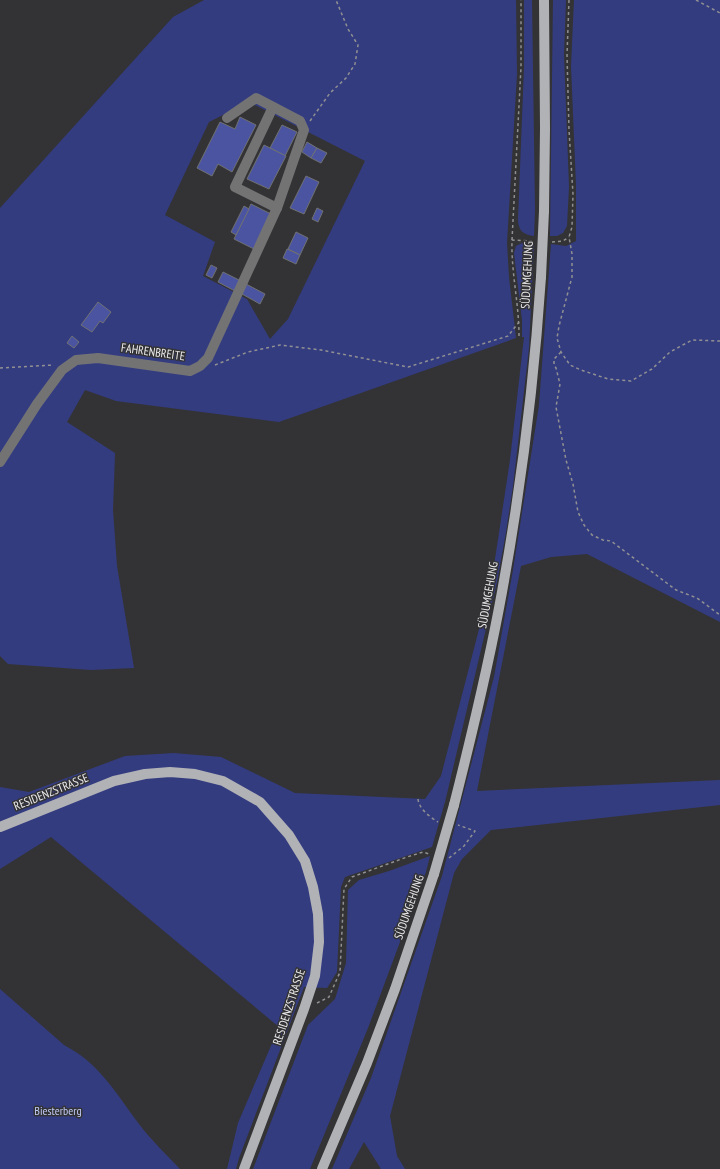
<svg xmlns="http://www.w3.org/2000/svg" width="720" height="1169" font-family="'PT Sans Narrow',sans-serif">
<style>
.green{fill:#343c80;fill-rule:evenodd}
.building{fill:#4a54a1;stroke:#707173}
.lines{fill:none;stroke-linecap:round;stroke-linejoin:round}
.path{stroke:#909092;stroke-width:1.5;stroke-dasharray:3 3;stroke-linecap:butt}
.minor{stroke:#737374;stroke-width:10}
.major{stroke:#b1b2b5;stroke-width:10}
.major-bridge{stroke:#b1b2b5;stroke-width:10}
.labels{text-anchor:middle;stroke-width:3;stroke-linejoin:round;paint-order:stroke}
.street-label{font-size:12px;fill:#ececee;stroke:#333335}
.park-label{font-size:12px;fill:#bfc9f4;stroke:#333335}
</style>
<rect width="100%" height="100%" fill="#333335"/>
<g class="green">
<path d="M204 0H516L517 74 507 243 509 277 516 338 279 422 116 401 85 390 67 422 115 453 113 510 117 566 134 668 91 670 8 664 0 656V208L173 17ZM249 102 365 161 288 319 270 339 247 299 203 276 215 242 165 215 209 122Z"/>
<path d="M524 0H532L535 210 534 236C524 235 518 231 518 219L524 68Z"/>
<polygon points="553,0 566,0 564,55 569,187 567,226 563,233 557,236 550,236"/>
<polygon points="574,0 720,0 720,622 587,554 551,557 521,566 477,791 720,780 720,805 491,830 462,859 454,873 390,1116 397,1156 405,1169 381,1169 364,1142 349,1169 332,1169 371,1078 442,876 494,677 513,570 539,405 551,244 566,246 576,241 576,185 571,66"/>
<polygon points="522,243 534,244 529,348 513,486 506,532 497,582 445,802 432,847 345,877 341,887 337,972 327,988 304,987 239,1158 236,1169 227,1169 238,1123 279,1027 51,837 0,869 0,787 29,792 125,756 174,753 221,757 295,793 425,799 441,776 492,579 510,460 524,337 522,337 522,320 514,253 516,246"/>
<polygon points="430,856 426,872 368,1028 310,1169 253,1169 308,1025 335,999 346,963 348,890 359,880 389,871"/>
<path d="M0 989 64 1045C100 1064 115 1092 139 1124 151 1140 166 1154 180 1169H0Z"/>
</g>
<g class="building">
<polygon points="240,117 256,125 232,172 218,164 212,176 197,168 220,122 235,129"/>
<polygon points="282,125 297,132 285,156 270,148"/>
<polygon points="307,142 317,148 311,158 302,152"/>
<polygon points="264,145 286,156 269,189 247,179"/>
<polygon points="317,148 327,153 321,163 311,158"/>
<polygon points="306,176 319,182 304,214 290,208"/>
<polygon points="251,204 271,214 254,249 234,239"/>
<polygon points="244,206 249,209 236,235 231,232"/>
<polygon points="317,208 323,211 318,222 312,219"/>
<polygon points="296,232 308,238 300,255 288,249"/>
<polygon points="287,249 300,255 296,264 283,258"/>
<polygon points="211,265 217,268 212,278 206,275"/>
<polygon points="223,272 241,281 235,291 218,282"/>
<polygon points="246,284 265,294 260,304 242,294"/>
<polygon points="98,302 111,312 103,323 100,321 92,332 81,325"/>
<polygon points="72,336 79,342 74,348 67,343"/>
</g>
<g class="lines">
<g class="path">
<polyline points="569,0 567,55 569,130 573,194 572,227 569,237 572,254 572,277 559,326 557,338 561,352 570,365 581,370 608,379 631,381 652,369 670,352 692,340 720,341"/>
<polyline points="696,0 720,13"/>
<polyline points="310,121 330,93 346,78 355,64 358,45 348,29 336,0"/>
<polyline points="512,240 521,67 521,0"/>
<polyline points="552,242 563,241 569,237"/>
<path d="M519 336C519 303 511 272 512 240L532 241"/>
<polyline points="561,352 554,359 554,365 556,368 560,384 556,407 566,460 573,484 578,512 584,525 592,535 603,540 611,541 676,590 697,598 720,615"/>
<polyline points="215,365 248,352 280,345 321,350 408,367 508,336 519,322"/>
<polyline points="0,368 54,365"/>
<path d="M418 799C419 809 430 817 438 822"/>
<polyline points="449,858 464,846 475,831 458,825"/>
<polyline points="317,1003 329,997 340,972 344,889 352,877 407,857 423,852 429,854"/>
</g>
<g class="minor">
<polyline points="273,107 235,187 277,208"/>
<polyline points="0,462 37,404 62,370 76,360 98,358 190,371 200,366 208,358 277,208 304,130 300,121 256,98 227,118"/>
</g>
<g class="major">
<polyline points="544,0 545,128 544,211"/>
<path d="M454 805C472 734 489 664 502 592 521 488 534 383 541 277"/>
<polyline points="0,827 114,781 145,774 170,772 195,774 223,781 260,802 289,835 305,861 313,887 318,914 319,942 315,976 304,1009 244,1169"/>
<polyline points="322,1169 367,1063 395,989 434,874"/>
</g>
<g class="major-bridge">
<polyline points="541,277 544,211"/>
<polyline points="434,874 454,805"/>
</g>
</g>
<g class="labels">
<g class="street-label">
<text transform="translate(527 275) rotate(-87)" y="4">SÜDUMGEHUNG</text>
<text transform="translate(153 352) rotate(8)" y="4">FAHRENBREITE</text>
<text transform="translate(488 595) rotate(-80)" y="4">SÜDUMGEHUNG</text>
<text transform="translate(51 792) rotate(-22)" y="4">RESIDENZSTRASSE</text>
<text transform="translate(409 907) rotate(-71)" y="4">SÜDUMGEHUNG</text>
<text transform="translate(289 1007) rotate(-72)" y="4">RESIDENZSTRASSE</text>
</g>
<g class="park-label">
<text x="58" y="1115">Biesterberg</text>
</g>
</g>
</svg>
